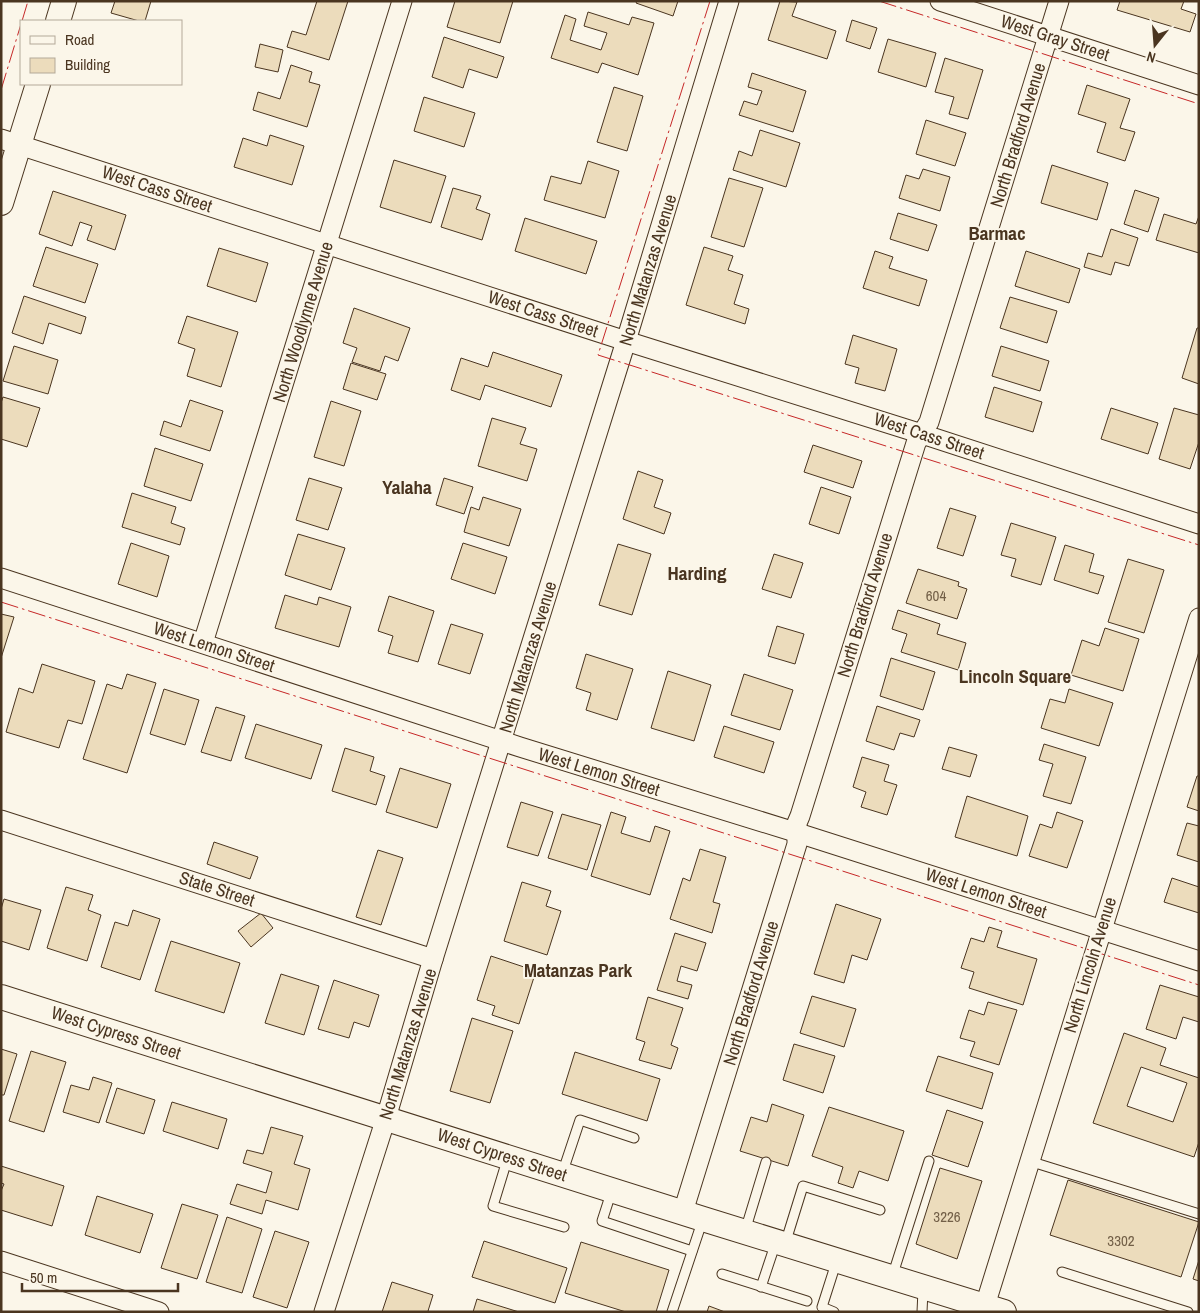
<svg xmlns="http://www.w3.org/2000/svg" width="1200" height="1313" font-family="'Archivo Narrow',sans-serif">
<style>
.building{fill:#ecdcbc;stroke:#4a3520;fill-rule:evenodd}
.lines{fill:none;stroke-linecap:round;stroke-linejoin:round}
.service-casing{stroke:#4a3520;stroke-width:11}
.minor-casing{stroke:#4a3520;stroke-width:21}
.tertiary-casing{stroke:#4a3520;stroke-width:26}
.service{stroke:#fbf6e9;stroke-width:9}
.minor{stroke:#fbf6e9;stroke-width:19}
.tertiary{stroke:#fbf6e9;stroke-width:24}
.power{stroke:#c62828;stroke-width:1;stroke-dasharray:18 4 2.5 4;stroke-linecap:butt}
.labels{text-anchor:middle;stroke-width:4;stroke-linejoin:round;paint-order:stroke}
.number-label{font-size:15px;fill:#725f47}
.street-label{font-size:18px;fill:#4a3520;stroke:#fbf6e9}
.neighbourhood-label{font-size:19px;font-weight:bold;fill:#4a3520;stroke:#fbf6e9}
</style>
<rect width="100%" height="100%" fill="#fbf6e9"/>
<g class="building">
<polygon points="115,1 151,1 145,21 139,21 111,13"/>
<polygon points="317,1 348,1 329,60 287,47 292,31 306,35"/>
<polygon points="455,1 513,1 500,43 447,27"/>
<polygon points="637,1 678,1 673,16 636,3"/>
<polygon points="780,1 797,2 792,16 836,31 827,59 768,40"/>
<polygon points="1120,1 1184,1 1181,9 1196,14 1190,32 1117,10"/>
<polygon points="588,12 629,25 632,17 654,23 638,75 602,63 598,73 551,58 565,15 576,19 570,40 601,50 607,33 584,26"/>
<polygon points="852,20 877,28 870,49 846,41"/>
<polygon points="444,37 504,57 497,78 469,69 463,88 432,77"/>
<polygon points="888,39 936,53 926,87 878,72"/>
<polygon points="260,44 283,50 278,72 255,67"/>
<polygon points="945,58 983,70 968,119 949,114 954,97 935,92"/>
<polygon points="291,65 312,72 309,82 320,85 307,127 253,110 258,92 280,99"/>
<polygon points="752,73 806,91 793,132 739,115 744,101 757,105 762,91 748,87"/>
<polygon points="1087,85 1130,99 1120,128 1135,132 1125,161 1097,152 1106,123 1078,114"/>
<polygon points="614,87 643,96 627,151 597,142"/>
<polygon points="424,97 475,113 464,147 414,131"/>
<polygon points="926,120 966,133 955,166 916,154"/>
<polygon points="760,130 800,143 786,187 733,170 739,151 752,156"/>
<polygon points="270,135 304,146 292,185 234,167 243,138 267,146"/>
<polygon points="394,160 446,176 431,223 380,207"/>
<polygon points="588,161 619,171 605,218 544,200 551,176 581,184"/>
<polygon points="1052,165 1108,183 1097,220 1041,203"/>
<polygon points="923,169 950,177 940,211 899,198 906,175 919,179"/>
<polygon points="729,178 763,188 744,247 711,237"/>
<polygon points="453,188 481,196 476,209 490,214 482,240 441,227"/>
<polygon points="1135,190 1159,198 1148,232 1124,224"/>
<polygon points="53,191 126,215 115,250 87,240 92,226 80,222 72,246 39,234"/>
<polygon points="898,213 937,225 928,251 890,239"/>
<polygon points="1164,214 1196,224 1199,216 1199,253 1156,240"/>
<polygon points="525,218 597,241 586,274 515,251"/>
<polygon points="1111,229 1138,238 1129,266 1115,262 1111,275 1084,267 1088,253 1102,257"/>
<polygon points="46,247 98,264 85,303 33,286"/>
<polygon points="704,247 733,256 728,270 743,275 734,304 749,309 745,324 686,305"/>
<polygon points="219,248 268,263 256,302 207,286"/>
<polygon points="875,251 893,257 889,268 927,280 919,306 863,288"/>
<polygon points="1026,251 1080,269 1069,303 1015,286"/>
<polygon points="24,296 86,317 81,334 49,323 43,344 12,333"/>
<polygon points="1010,297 1057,311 1047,343 1000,328"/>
<polygon points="354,308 410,328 398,361 385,356 380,371 352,362 357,348 343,343"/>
<polygon points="187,316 238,332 221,387 187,376 195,349 178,343"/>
<polygon points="1197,328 1199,328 1199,384 1182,378"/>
<polygon points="853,335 897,349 885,391 855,383 859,368 845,364"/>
<polygon points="14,346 58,360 48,394 3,381"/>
<polygon points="1001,346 1049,361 1040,391 992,376"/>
<polygon points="493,352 562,375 551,407 485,385 480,400 451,390 461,358 488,367"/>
<polygon points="351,363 386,374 377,400 343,389"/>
<polygon points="994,387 1042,402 1033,432 985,417"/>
<polygon points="3,397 40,408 27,447 1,439 1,403"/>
<polygon points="190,400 223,411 210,451 160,435 164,421 181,427"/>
<polygon points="331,401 361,411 344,466 314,457"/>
<polygon points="1111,408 1158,423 1148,454 1101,439"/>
<polygon points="1174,408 1199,415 1199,442 1190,469 1159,459"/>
<polygon points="492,418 526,428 520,444 537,449 527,481 478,466"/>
<polygon points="813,445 862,461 853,488 804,472"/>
<polygon points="155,448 203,464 191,501 144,486"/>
<polygon points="638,471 663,480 654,507 671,513 664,534 623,519"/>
<polygon points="309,478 342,488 328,530 296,520"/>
<polygon points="444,478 473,487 464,514 436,505"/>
<polygon points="821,487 851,497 839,534 809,524"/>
<polygon points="132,493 176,507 171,523 185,528 180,545 122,527"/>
<polygon points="483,497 521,509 509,546 464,532 471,507 479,510"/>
<polygon points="950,508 976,516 963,556 937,548"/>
<polygon points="1011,523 1056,537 1041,585 1011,576 1016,559 1001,555"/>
<polygon points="298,534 345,548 331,590 285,575"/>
<polygon points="131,543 169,556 157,597 118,584"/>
<polygon points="463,543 507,557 495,594 451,579"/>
<polygon points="618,544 651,554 632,615 599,605"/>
<polygon points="1065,545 1094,554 1089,572 1104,576 1098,594 1054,580"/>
<polygon points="774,554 803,563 791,598 762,589"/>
<polygon points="1128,559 1164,570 1144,633 1108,622"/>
<polygon points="918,569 959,582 958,586 967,589 957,619 906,603"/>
<polygon points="285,595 317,605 319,597 351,607 339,647 275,628"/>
<polygon points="389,596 434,611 418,662 388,653 393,636 378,631"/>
<polygon points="898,610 940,624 937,634 966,643 958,670 901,652 907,634 892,629"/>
<polygon points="1,614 14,617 1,658"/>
<polygon points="451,624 483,634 470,674 438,664"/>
<polygon points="777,626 804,634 795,664 768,656"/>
<polygon points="1105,628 1139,639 1123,691 1071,675 1082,640 1099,646"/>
<polygon points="586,654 633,669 617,720 586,710 591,693 576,688"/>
<polygon points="891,658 935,672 923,710 880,696"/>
<polygon points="42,664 95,681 82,724 68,720 59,748 6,732 19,688 33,693"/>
<polygon points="668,671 711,685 694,741 651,728"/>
<polygon points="127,674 156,683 127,773 83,759 107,684 122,689"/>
<polygon points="744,674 793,690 780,730 731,715"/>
<polygon points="164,689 199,700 185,745 150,734"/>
<polygon points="1069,689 1113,703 1099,746 1041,728 1050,699 1065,703"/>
<polygon points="877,706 920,720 914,737 900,733 894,750 866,741"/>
<polygon points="216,707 245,716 231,761 201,752"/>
<polygon points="256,724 322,745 311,779 245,758"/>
<polygon points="724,726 774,742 764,773 714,757"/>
<polygon points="1044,744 1086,757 1071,804 1043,796 1053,764 1039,760"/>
<polygon points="949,747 977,755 970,777 942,769"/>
<polygon points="345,748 374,757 370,771 385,776 376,805 332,791"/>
<polygon points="862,757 889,765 884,781 897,785 887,815 861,807 866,792 853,787"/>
<polygon points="400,768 451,784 437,828 386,812"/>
<polygon points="1197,776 1199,776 1199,811 1187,807"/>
<polygon points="967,796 1028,816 1017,856 955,837"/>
<polygon points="521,802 553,812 538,856 507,847"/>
<polygon points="611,812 626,817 621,833 650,842 655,826 670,831 650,895 591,876"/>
<polygon points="1057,812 1083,821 1067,868 1029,856 1040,824 1052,828"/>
<polygon points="562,814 601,825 587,870 548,858"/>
<polygon points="1187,823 1199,826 1199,862 1177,855"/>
<polygon points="214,842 258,857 250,879 207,864"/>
<polygon points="700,849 726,857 713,902 720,904 712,933 670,919 683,878 690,881"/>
<polygon points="378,850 403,858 381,925 356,917"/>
<polygon points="1172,878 1199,887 1199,913 1164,902"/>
<polygon points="522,882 551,891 546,906 561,911 547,955 504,941"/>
<polygon points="66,887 93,895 88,910 101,915 87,961 47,948"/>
<polygon points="4,899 41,910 29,950 1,941 1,909"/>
<polygon points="836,904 881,919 867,960 852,955 844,983 814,974"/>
<polygon points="133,910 160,919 140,980 101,967 115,922 128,926"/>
<polygon points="261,913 273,928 251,947 238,931"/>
<polygon points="989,927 1002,931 997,947 1037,959 1023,1005 969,988 974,972 961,968 971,938 984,942"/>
<polygon points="675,933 706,943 697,971 681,966 677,981 692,985 688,999 657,990"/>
<polygon points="171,941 240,963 224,1013 155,991"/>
<polygon points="491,956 536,971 519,1024 492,1015 495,1006 477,1000"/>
<polygon points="281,974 319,986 304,1035 265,1023"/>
<polygon points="334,980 379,995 369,1027 354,1022 349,1038 318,1029"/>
<polygon points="1160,985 1199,997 1199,1022 1183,1017 1176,1039 1146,1029"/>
<polygon points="812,996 856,1009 844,1047 800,1033"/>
<polygon points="648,997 683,1008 671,1045 678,1048 671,1069 639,1060 645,1042 636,1039"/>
<polygon points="988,1002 1017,1010 999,1065 970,1056 975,1042 960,1038 969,1010 984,1015"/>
<polygon points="472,1018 513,1031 490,1103 450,1091"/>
<path d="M1124 1033 1166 1048 1160 1065 1199 1078V1142L1194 1157 1093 1123ZM1141 1067 1187 1083 1173 1122 1127 1106Z"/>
<polygon points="794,1044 835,1056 823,1093 783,1080"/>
<polygon points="1,1049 17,1054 4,1095 1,1095"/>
<polygon points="31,1051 66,1062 44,1132 9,1121"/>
<polygon points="575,1052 660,1079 647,1121 562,1094"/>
<polygon points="938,1056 993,1073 982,1109 926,1091"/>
<polygon points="93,1077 112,1083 99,1123 63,1112 71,1085 89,1090"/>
<polygon points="117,1088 155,1100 144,1134 106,1122"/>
<polygon points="172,1102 227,1119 218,1149 163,1131"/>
<polygon points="772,1104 804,1115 788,1166 740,1151 751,1117 767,1122"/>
<polygon points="829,1107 904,1131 888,1181 859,1171 853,1188 838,1183 843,1167 812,1156"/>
<polygon points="947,1110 983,1122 968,1167 932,1155"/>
<polygon points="271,1127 303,1136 294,1164 310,1169 298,1210 266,1200 262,1214 230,1204 237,1184 266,1193 272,1172 243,1163 247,1150 263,1154"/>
<polygon points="1,1166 64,1186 52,1226 1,1210 1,1191 4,1184 1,1183"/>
<polygon points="940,1168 982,1181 957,1259 916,1244"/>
<polygon points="1068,1180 1199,1222 1181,1277 1050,1235"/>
<polygon points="97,1196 153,1214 140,1253 85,1235"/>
<polygon points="182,1204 218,1215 197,1279 161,1268"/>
<polygon points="227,1217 262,1229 242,1293 206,1282"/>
<polygon points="275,1231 309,1242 287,1308 253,1297"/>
<polygon points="484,1241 567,1268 555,1303 472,1277"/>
<polygon points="581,1242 669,1270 656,1312 626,1312 565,1293"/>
<polygon points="1199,1260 1199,1281 1193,1279"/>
<polygon points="392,1282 433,1295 428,1311 431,1312 382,1312"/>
<polygon points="477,1299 519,1312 473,1312"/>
<polygon points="709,1306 725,1312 707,1312"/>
</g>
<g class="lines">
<g class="service-casing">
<g id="service">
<polyline points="508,1157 493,1206 564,1227"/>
<polyline points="1029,1161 1199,1214"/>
<polyline points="562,1174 580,1120 634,1138"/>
<polyline points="612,1190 602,1221 692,1251"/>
<polyline points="745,1231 766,1162"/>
<polyline points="785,1244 803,1186 880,1210"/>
<polyline points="1062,1272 1188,1312"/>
<polyline points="722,1274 807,1301"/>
<polyline points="892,1277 929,1161"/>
<polyline points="761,1287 776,1242"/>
<polyline points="672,1312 703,1219"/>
<polyline points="834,1312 822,1307 837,1260"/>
<polyline points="922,1312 923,1290"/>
</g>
</g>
<g class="minor-casing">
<g id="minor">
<polyline points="940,1 1199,85"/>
<polyline points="1,139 626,341 922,434 1199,524"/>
<polyline points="1,578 520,747 798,833 1199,961"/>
<polyline points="203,643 402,1"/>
<polyline points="1,820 433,959"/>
<polyline points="683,1212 797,844 797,823 800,816 916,443 929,422 1059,1"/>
<polyline points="1,1261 159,1312"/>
<polyline points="324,1312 386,1118 433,959 626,341 729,1"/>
<polyline points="983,1312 1199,618"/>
</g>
</g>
<g class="tertiary-casing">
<g id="tertiary">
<polyline points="58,21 64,1"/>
<polyline points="1,203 38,84"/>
<polyline points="1,997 703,1219 1004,1312"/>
</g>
</g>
<use href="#service" class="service"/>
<use href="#minor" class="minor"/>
<use href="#tertiary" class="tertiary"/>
<g class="power">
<polyline points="710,1 598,355 1199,545"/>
<polyline points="879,1 1199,104"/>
<polyline points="22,21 28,1"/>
<polyline points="1,90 21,24"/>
<polyline points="1,602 1199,985"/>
</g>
</g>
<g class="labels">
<g class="number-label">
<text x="936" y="601">604</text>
<text x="947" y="1222">3226</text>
<text x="1121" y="1246">3302</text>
</g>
<g class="street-label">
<text transform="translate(1055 38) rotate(18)" y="6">West Gray Street</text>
<text transform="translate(1018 135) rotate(-73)" y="6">North Bradford Avenue</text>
<text transform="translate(157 189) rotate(18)" y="6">West Cass Street</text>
<text transform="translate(648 270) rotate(-73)" y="6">North Matanzas Avenue</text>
<text transform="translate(543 314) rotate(18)" y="6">West Cass Street</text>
<text transform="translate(303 322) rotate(-73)" y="6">North Woodlynne Avenue</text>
<text transform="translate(929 436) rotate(18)" y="6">West Cass Street</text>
<text transform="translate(865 605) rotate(-73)" y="6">North Bradford Avenue</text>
<text transform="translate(214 647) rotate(18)" y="6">West Lemon Street</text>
<text transform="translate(528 657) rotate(-73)" y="6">North Matanzas Avenue</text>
<text transform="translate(599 772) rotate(17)" y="6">West Lemon Street</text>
<text transform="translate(217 889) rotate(18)" y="6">State Street</text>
<text transform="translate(986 893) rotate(18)" y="6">West Lemon Street</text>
<text transform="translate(1090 965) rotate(-73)" y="6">North Lincoln Avenue</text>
<text transform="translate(751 993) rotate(-73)" y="6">North Bradford Avenue</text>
<text transform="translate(116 1033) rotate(18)" y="6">West Cypress Street</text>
<text transform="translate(408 1044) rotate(-73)" y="6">North Matanzas Avenue</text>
<text transform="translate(502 1155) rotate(18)" y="6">West Cypress Street</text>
</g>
<g class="neighbourhood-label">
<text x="997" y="240">Barmac</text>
<text x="407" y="494">Yalaha</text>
<text x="697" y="580">Harding</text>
<text x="1015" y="683">Lincoln Square</text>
<text x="578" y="977">Matanzas Park</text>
</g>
</g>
<rect width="1200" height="1313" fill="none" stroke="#4a3520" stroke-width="5"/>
<rect x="20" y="20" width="162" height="65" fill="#fbf6e9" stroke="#b4a999"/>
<rect x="30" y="36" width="25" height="8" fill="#fbf6e9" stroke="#b4a999"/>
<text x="65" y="45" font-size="15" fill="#4a3520">Road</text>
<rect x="30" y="58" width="25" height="15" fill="#ecdcbc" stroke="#b4a999"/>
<text x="65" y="70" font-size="15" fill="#4a3520">Building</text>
<g transform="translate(1155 45) rotate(197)" stroke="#fbf6e9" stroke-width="4" paint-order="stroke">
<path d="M0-4L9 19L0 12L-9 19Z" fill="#4a3520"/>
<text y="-8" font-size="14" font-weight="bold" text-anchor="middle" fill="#4a3520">N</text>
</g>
<path d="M22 1283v8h156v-8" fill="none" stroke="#4a3520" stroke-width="2.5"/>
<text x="30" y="1283" font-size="15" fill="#4a3520" stroke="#fbf6e9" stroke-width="4" paint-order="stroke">50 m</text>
</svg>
